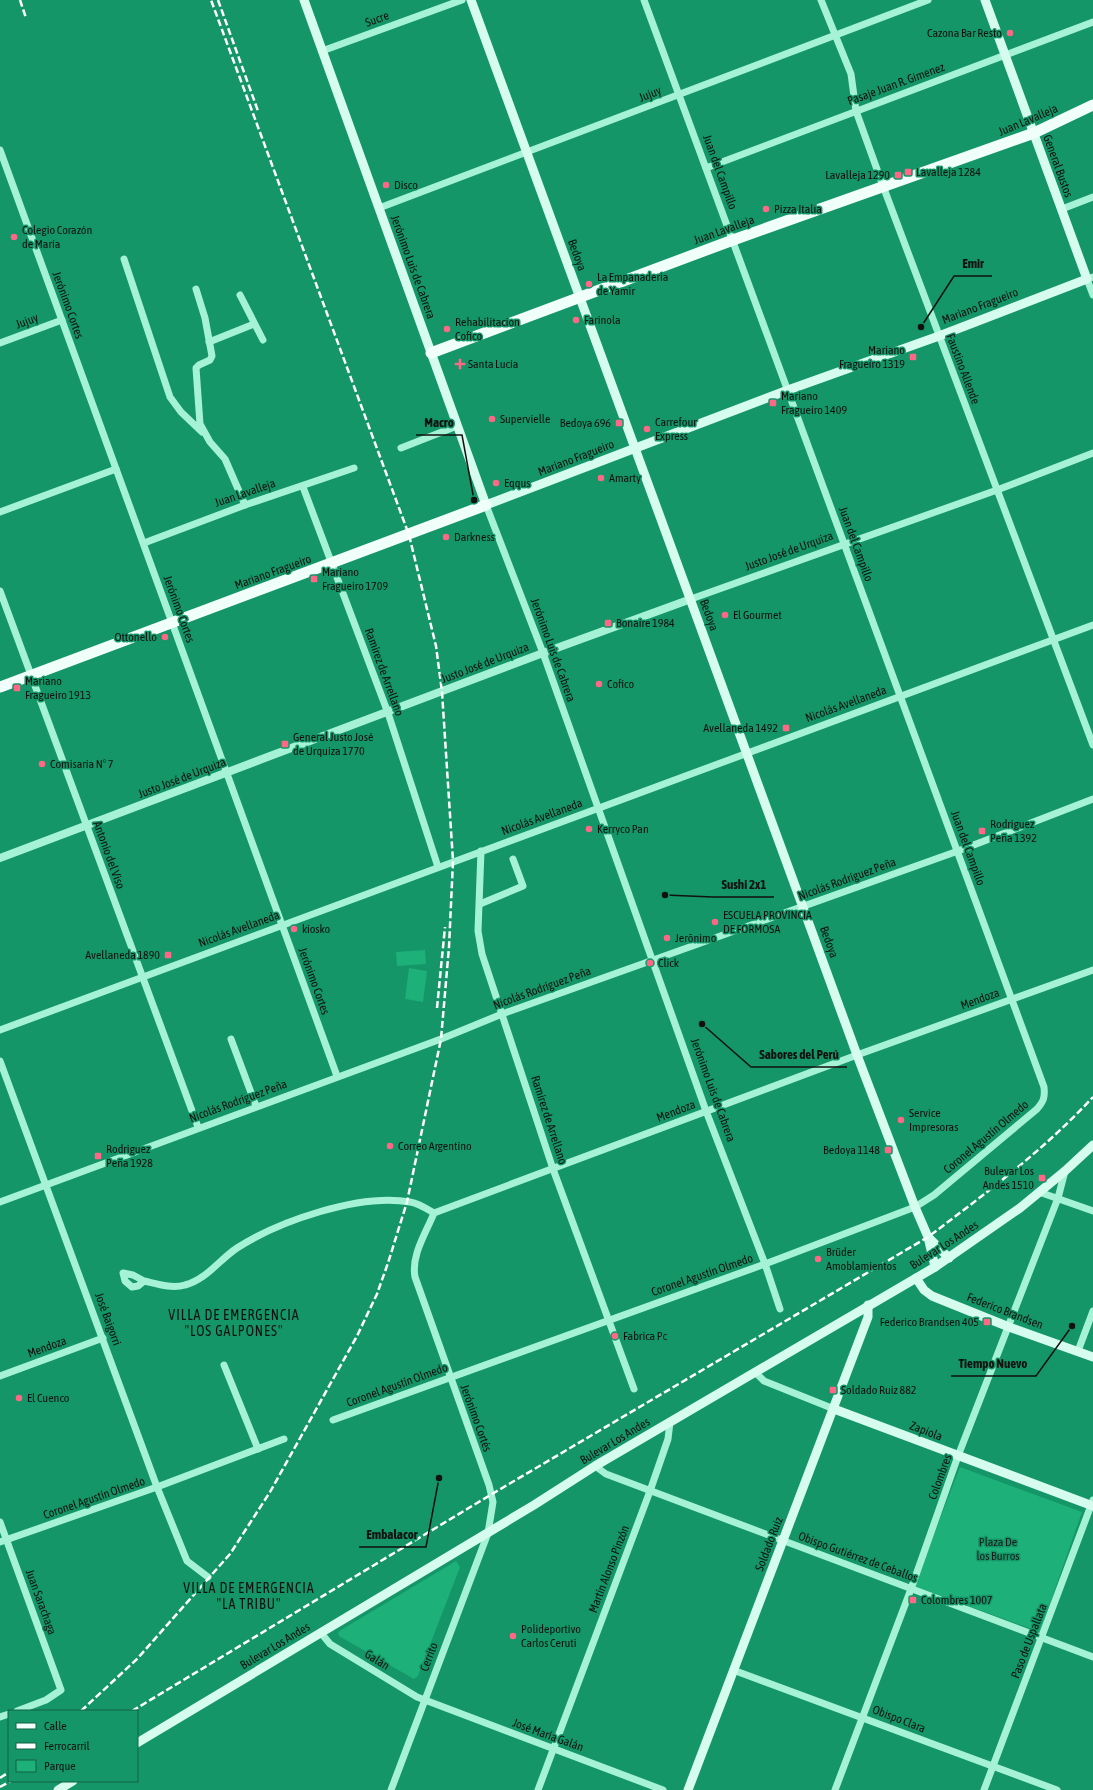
<svg xmlns="http://www.w3.org/2000/svg" width="1093" height="1790" font-family="'Asap Condensed',sans-serif">
<style>
.green{fill:#1db079}
.lines{fill:none;stroke-linecap:round;stroke-linejoin:round}
.minor{stroke:#a6f2d6;stroke-width:7}
.tertiary{stroke:#a6f2d6;stroke-width:8}
.secondary{stroke:#d5fcee;stroke-width:9}
.primary{stroke:#f1fffb;stroke-width:11}
.rail{stroke:#fff;stroke-width:2.5;stroke-dasharray:7 3;stroke-linecap:butt}
.poi-dot{fill:#ff6786;stroke:#149668;stroke-width:1.5}
.labels{text-anchor:middle;stroke-width:3;stroke-linejoin:round;paint-order:stroke}
.street-label{font-size:12px;fill:#111;stroke:#149668}
.poi-label{font-size:12px;fill:#111;stroke:#149668;text-anchor:start}
.park-label{font-size:12px;fill:#1a1d1c;stroke:#149668}
.quarter-label{font-size:14px;letter-spacing:1px;fill:#111;stroke:#149668}
.leader{fill:none;stroke:#111;stroke-width:1.5}
.callout-dot{fill:#111;stroke:#149668;stroke-width:1.5}
.callout-label{font-size:13px;text-anchor:middle;font-weight:bold;fill:#111;stroke:#149668;stroke-width:3;stroke-linejoin:round;paint-order:stroke}
</style>
<rect width="100%" height="100%" fill="#149668"/>
<g class="green">
<polygon points="425,950 426,964 397,966 396,952"/>
<polygon points="409,968 427,971 423,1002 405,999"/>
<polygon points="960,1467 1082,1512 1040,1632 914,1586"/>
<polygon points="456,1561 460,1567 418,1676 414,1679 339,1636 338,1632 341,1630"/>
</g>
<g class="lines">
<g class="minor">
<polyline points="821,0 851,74 856,111 883,186 1093,745"/>
<polyline points="322,51 462,0"/>
<polyline points="0,150 337,1076"/>
<polyline points="706,168 1093,22"/>
<polyline points="379,208 928,0"/>
<polyline points="1062,209 1093,197"/>
<polyline points="124,259 170,397 181,412 202,432"/>
<polyline points="1093,277 1087,279 1093,295"/>
<polyline points="196,289 205,318 212,356 210,360 199,365 196,368 200,424 210,442 225,459 245,505"/>
<polyline points="240,295 263,340"/>
<polyline points="209,342 254,324"/>
<polyline points="0,343 62,320"/>
<polyline points="401,448 457,426"/>
<polyline points="303,487 388,713 438,867"/>
<polyline points="486,505 543,653 706,1111 765,1264 780,1309"/>
<polyline points="0,512 116,469"/>
<polyline points="144,543 245,505 354,468"/>
<polyline points="0,591 198,1127"/>
<polyline points="691,599 997,490 1093,453"/>
<polyline points="481,851 478,931 482,954 553,1169 634,1389"/>
<polyline points="480,904 523,886 513,859"/>
<polyline points="0,1030 1093,625"/>
<polyline points="231,1039 256,1106"/>
<polyline points="0,1061 157,1487 187,1561 208,1577"/>
<polyline points="1039,1192 1093,1211"/>
<polyline points="0,1202 441,1039 502,1014 958,851 1093,799"/>
<path d="M144 1281 133 1275 123 1273 125 1281 132 1287 138 1286 144 1281C157 1284 172 1289 185 1285 207 1279 219 1260 237 1248 279 1221 360 1193 410 1202 418 1203 427 1209 434 1213"/>
<polyline points="1078,1351 1093,1311"/>
<polyline points="224,1365 258,1449"/>
<polyline points="755,1372 764,1381 834,1409"/>
<polyline points="0,1376 103,1338"/>
<path d="M333 1420 765 1264 915 1207 934 1195 1037 1109C1044 1101 1045 1097 1044 1087L644 0"/>
<polyline points="595,1466 606,1474 1093,1657"/>
<polyline points="0,1522 61,1690 46,1700 17,1711"/>
<polyline points="0,1542 157,1487 284,1439"/>
<polyline points="321,1633 330,1644 417,1697 663,1790"/>
<polyline points="733,1670 1057,1790"/>
<polyline points="0,1717 9,1714"/>
<path d="M391 1790 488 1533 493 1502 489 1485 415 1277C411 1255 426 1233 434 1213L857 1055 1093 970"/>
<polyline points="538,1790 650,1491 668,1439 670,1422"/>
<polyline points="835,1790 911,1589 958,1456 1058,1198 1065,1171"/>
<polyline points="984,1790 1093,1500"/>
</g>
<polyline class="tertiary" points="0,858 543,653 691,599"/>
<g class="secondary">
<polyline points="304,0 486,505 788,390 939,336 1087,279 985,0"/>
<polyline points="471,0 857,1055 915,1207 928,1237 935,1267"/>
<polyline points="929,1238 949,1258"/>
<polyline points="916,1278 924,1290 932,1296 1009,1327 1093,1357"/>
<polyline points="834,1409 1093,1506"/>
<polyline points="137,1743 534,1505 595,1466 935,1267 1020,1208 1065,1171 1093,1145"/>
<polyline points="58,1790 73,1781"/>
<polyline points="688,1790 868,1317 868,1305"/>
</g>
<g class="primary">
<polyline points="431,353 733,240 1034,133 1093,105"/>
<polyline points="0,687 486,505"/>
</g>
<g class="rail">
<polyline points="20,0 26,18"/>
<polyline points="218,0 258,111"/>
<polyline points="437,1008 445,927"/>
<polyline points="81,1711 137,1659 230,1554 270,1492 357,1336 377,1294 388,1263 407,1202 441,1039 449,947 453,861 442,692 436,646 409,535 211,0"/>
<path d="M132 1711 492 1494 928 1237C985 1194 1044 1150 1093 1097"/>
<polyline points="0,1778 9,1772"/>
<polyline points="0,1787 11,1781"/>
</g>
</g>
<g class="poi-dot">
<circle cx="1010" cy="33" r="4"/>
<rect x="904" y="168" width="8" height="8" rx="2"/>
<rect x="894" y="171" width="8" height="8" rx="2"/>
<circle cx="386" cy="185" r="4"/>
<circle cx="766" cy="209" r="4"/>
<circle cx="14" cy="237" r="4"/>
<circle cx="589" cy="284" r="4"/>
<circle cx="576" cy="320" r="4"/>
<circle cx="447" cy="329" r="4"/>
<rect x="909" y="353" width="8" height="8" rx="2"/>
<path d="M458 358h4v4h4v4h-4v4h-4v-4h-4v-4h4z"/>
<rect x="769" y="399" width="8" height="8" rx="2"/>
<circle cx="492" cy="419" r="4"/>
<rect x="615" y="419" width="8" height="8" rx="2"/>
<circle cx="647" cy="429" r="4"/>
<circle cx="601" cy="478" r="4"/>
<circle cx="496" cy="483" r="4"/>
<circle cx="446" cy="537" r="4"/>
<rect x="310" y="575" width="8" height="8" rx="2"/>
<circle cx="725" cy="615" r="4"/>
<rect x="604" y="619" width="8" height="8" rx="2"/>
<circle cx="165" cy="637" r="4"/>
<circle cx="599" cy="684" r="4"/>
<rect x="13" y="684" width="8" height="8" rx="2"/>
<rect x="782" y="724" width="8" height="8" rx="2"/>
<rect x="281" y="740" width="8" height="8" rx="2"/>
<circle cx="42" cy="764" r="4"/>
<circle cx="589" cy="829" r="4"/>
<rect x="978" y="827" width="8" height="8" rx="2"/>
<circle cx="715" cy="922" r="4"/>
<circle cx="294" cy="929" r="4"/>
<circle cx="667" cy="938" r="4"/>
<rect x="164" y="951" width="8" height="8" rx="2"/>
<circle cx="650" cy="963" r="4"/>
<circle cx="901" cy="1120" r="4"/>
<circle cx="390" cy="1146" r="4"/>
<rect x="884" y="1146" width="8" height="8" rx="2"/>
<rect x="94" y="1152" width="8" height="8" rx="2"/>
<rect x="1038" y="1174" width="8" height="8" rx="2"/>
<circle cx="818" cy="1259" r="4"/>
<rect x="983" y="1318" width="8" height="8" rx="2"/>
<circle cx="615" cy="1336" r="4"/>
<rect x="829" y="1386" width="8" height="8" rx="2"/>
<circle cx="19" cy="1398" r="4"/>
<rect x="909" y="1596" width="8" height="8" rx="2"/>
<circle cx="513" cy="1636" r="4"/>
</g>
<g class="labels">
<g class="street-label">
<text transform="translate(377 19) rotate(-20)" y="4">Sucre</text>
<text transform="translate(896 84) rotate(-20)" y="4">Pasaje Juan R. Gimenez</text>
<text transform="translate(650 94) rotate(-21)" y="4">Jujuy</text>
<text transform="translate(1028 120) rotate(-23)" y="4">Juan Lavalleja</text>
<text transform="translate(1058 166) rotate(70)" y="4">General Bustos</text>
<text transform="translate(720 172) rotate(70)" y="4">Juan del Campillo</text>
<text transform="translate(724 230) rotate(-20)" y="4">Juan Lavalleja</text>
<text transform="translate(577 255) rotate(70)" y="4">Bedoya</text>
<text transform="translate(413 267) rotate(70)" y="4">Jerónimo Luis de Cabrera</text>
<text transform="translate(68 305) rotate(70)" y="4">Jerónimo Cortes</text>
<text transform="translate(980 306) rotate(-21)" y="4">Mariano Fragueiro</text>
<text transform="translate(27 321) rotate(-20)" y="4">Jujuy</text>
<text transform="translate(963 369) rotate(69)" y="4">Faustino Allende</text>
<text transform="translate(576 458) rotate(-21)" y="4">Mariano Fragueiro</text>
<text transform="translate(245 493) rotate(-19)" y="4">Juan Lavalleja</text>
<text transform="translate(856 544) rotate(70)" y="4">Juan del Campillo</text>
<text transform="translate(789 551) rotate(-20)" y="4">Justo José de Urquiza</text>
<text transform="translate(273 572) rotate(-20)" y="4">Mariano Fragueiro</text>
<text transform="translate(179 609) rotate(70)" y="4">Jerónimo Cortes</text>
<text transform="translate(709 615) rotate(70)" y="4">Bedoya</text>
<text transform="translate(553 650) rotate(70)" y="4">Jerónimo Luis de Cabrera</text>
<text transform="translate(485 663) rotate(-21)" y="4">Justo José de Urquiza</text>
<text transform="translate(384 672) rotate(70)" y="4">Ramírez de Arrellano</text>
<text transform="translate(846 704) rotate(-20)" y="4">Nicolás Avellaneda</text>
<text transform="translate(182 778) rotate(-21)" y="4">Justo José de Urquiza</text>
<text transform="translate(542 817) rotate(-20)" y="4">Nicolás Avellaneda</text>
<text transform="translate(968 848) rotate(70)" y="4">Juan del Campillo</text>
<text transform="translate(109 855) rotate(70)" y="4">Antonio del Viso</text>
<text transform="translate(847 879) rotate(-20)" y="4">Nicolás Rodríguez Peña</text>
<text transform="translate(239 929) rotate(-20)" y="4">Nicolás Avellaneda</text>
<text transform="translate(829 942) rotate(70)" y="4">Bedoya</text>
<text transform="translate(314 981) rotate(70)" y="4">Jerónimo Cortes</text>
<text transform="translate(542 988) rotate(-20)" y="4">Nicolás Rodríguez Peña</text>
<text transform="translate(980 999) rotate(-20)" y="4">Mendoza</text>
<text transform="translate(713 1090) rotate(70)" y="4">Jerónimo Luis de Cabrera</text>
<text transform="translate(238 1101) rotate(-20)" y="4">Nicolás Rodríguez Peña</text>
<text transform="translate(676 1111) rotate(-21)" y="4">Mendoza</text>
<text transform="translate(549 1120) rotate(72)" y="4">Ramírez de Arrellano</text>
<text transform="translate(986 1137) rotate(-40)" y="4">Coronel Agustín Olmedo</text>
<text transform="translate(944 1245) rotate(-33)" y="4">Bulevar Los Andes</text>
<text transform="translate(702 1275) rotate(-19)" y="4">Coronel Agustín Olmedo</text>
<text transform="translate(1005 1311) rotate(21)" y="4">Federico Brandsen</text>
<text transform="translate(108 1319) rotate(70)" y="4">José Baigorri</text>
<text transform="translate(47 1347) rotate(-20)" y="4">Mendoza</text>
<text transform="translate(397 1385) rotate(-20)" y="4">Coronel Agustín Olmedo</text>
<text transform="translate(476 1418) rotate(70)" y="4">Jerónimo Cortés</text>
<text transform="translate(926 1431) rotate(21)" y="4">Zapiola</text>
<text transform="translate(615 1441) rotate(-31)" y="4">Bulevar Los Andes</text>
<text transform="translate(940 1477) rotate(-70)" y="4">Colombres</text>
<text transform="translate(94 1498) rotate(-19)" y="4">Coronel Agustín Olmedo</text>
<text transform="translate(769 1544) rotate(-69)" y="4">Soldado Ruiz</text>
<text transform="translate(858 1557) rotate(20)" y="4">Obispo Gutiérrez de Ceballos</text>
<text transform="translate(609 1569) rotate(-69)" y="4">Martín Alonso Pinzón</text>
<text transform="translate(41 1602) rotate(70)" y="4">Juan Sarachaga</text>
<text transform="translate(1029 1641) rotate(-69)" y="4">Paso de Uspallata</text>
<text transform="translate(275 1646) rotate(-31)" y="4">Bulevar Los Andes</text>
<text transform="translate(429 1657) rotate(-69)" y="4">Cerrito</text>
<text transform="translate(377 1660) rotate(32)" y="4">Galán</text>
<text transform="translate(899 1719) rotate(21)" y="4">Obispo Clara</text>
<text transform="translate(548 1735) rotate(20)" y="4">José María Galán</text>
</g>
<g class="poi-label">
<text x="1002" y="37" text-anchor="end">Cazona Bar Resto</text>
<text x="916" y="176">Lavalleja 1284</text>
<text x="890" y="179" text-anchor="end">Lavalleja 1290</text>
<text x="394" y="189">Disco</text>
<text x="774" y="213">Pizza Italia</text>
<text x="22" y="234">Colegio Corazón<tspan x="22" dy="14">de María</tspan></text>
<text x="597" y="281">La Empanadería<tspan x="597" dy="14">de Yamir</tspan></text>
<text x="584" y="324">Farinola</text>
<text x="455" y="326">Rehabilitacion<tspan x="455" dy="14">Cofico</tspan></text>
<text x="905" y="354" text-anchor="end">Mariano<tspan x="905" dy="14">Fragueiro 1319</tspan></text>
<text x="468" y="368">Santa Lucía</text>
<text x="781" y="400">Mariano<tspan x="781" dy="14">Fragueiro 1409</tspan></text>
<text x="500" y="423">Supervielle</text>
<text x="655" y="426">Carrefour<tspan x="655" dy="14">Express</tspan></text>
<text x="611" y="427" text-anchor="end">Bedoya 696</text>
<text x="609" y="482">Amarty</text>
<text x="504" y="487">Eqqus</text>
<text x="454" y="541">Darkness</text>
<text x="322" y="576">Mariano<tspan x="322" dy="14">Fragueiro 1709</tspan></text>
<text x="733" y="619">El Gourmet</text>
<text x="616" y="627">Bonaire 1984</text>
<text x="157" y="641" text-anchor="end">Ottonello</text>
<text x="25" y="685">Mariano<tspan x="25" dy="14">Fragueiro 1913</tspan></text>
<text x="607" y="688">Cofico</text>
<text x="778" y="732" text-anchor="end">Avellaneda 1492</text>
<text x="293" y="741">General Justo José<tspan x="293" dy="14">de Urquiza 1770</tspan></text>
<text x="50" y="768">Comisaría N° 7</text>
<text x="990" y="828">Rodriguez<tspan x="990" dy="14">Peña 1392</tspan></text>
<text x="597" y="833">Kerryco Pan</text>
<text x="723" y="919">ESCUELA PROVINCIA<tspan x="723" dy="14">DE FORMOSA</tspan></text>
<text x="302" y="933">kiosko</text>
<text x="675" y="942">Jerōnimo</text>
<text x="160" y="959" text-anchor="end">Avellaneda 1890</text>
<text x="658" y="967">Click</text>
<text x="909" y="1117">Service<tspan x="909" dy="14">Impresoras</tspan></text>
<text x="398" y="1150">Correo Argentino</text>
<text x="106" y="1153">Rodriguez<tspan x="106" dy="14">Peña 1928</tspan></text>
<text x="880" y="1154" text-anchor="end">Bedoya 1148</text>
<text x="1034" y="1175" text-anchor="end">Bulevar Los<tspan x="1034" dy="14">Andes 1510</tspan></text>
<text x="826" y="1256">Brüder<tspan x="826" dy="14">Amoblamientos</tspan></text>
<text x="979" y="1326" text-anchor="end">Federico Brandsen 405</text>
<text x="623" y="1340">Fabrica Pc</text>
<text x="841" y="1394">Soldado Ruiz 882</text>
<text x="27" y="1402">El Cuenco</text>
<text x="921" y="1604">Colombres 1007</text>
<text x="521" y="1633">Polideportivo<tspan x="521" dy="14">Carlos Ceruti</tspan></text>
</g>
<g class="park-label">
<text x="998" y="1546">Plaza De<tspan x="998" dy="14">los Burros</tspan></text>
</g>
<g class="quarter-label">
<text x="234" y="1320">VILLA DE EMERGENCIA<tspan x="234" dy="16">"LOS GALPONES"</tspan></text>
<text x="249" y="1593">VILLA DE EMERGENCIA<tspan x="249" dy="16">"LA TRIBU"</tspan></text>
</g>
</g>
<path class="leader" d="M921 327L954 276H992M474 500L462 435H416M665 895L713 897H774M702 1024L751 1067H847M1072 1326L1036 1376H951M439 1478L426 1547H359"/>
<g class="callout-dot">
<circle cx="921" cy="327" r="4"/>
<circle cx="474" cy="500" r="4"/>
<circle cx="665" cy="895" r="4"/>
<circle cx="702" cy="1024" r="4"/>
<circle cx="1072" cy="1326" r="4"/>
<circle cx="439" cy="1478" r="4"/>
</g>
<g class="callout-label">
<text x="973" y="268">Emir</text>
<text x="439" y="427">Macro</text>
<text x="744" y="889">Sushi 2x1</text>
<text x="799" y="1059">Sabores del Perú</text>
<text x="993" y="1368">Tiempo Nuevo</text>
<text x="392" y="1539">Embalacor</text>
</g>
<rect x="8" y="1710" width="130" height="72" fill="#149668" stroke="#136145"/>
<rect x="16" y="1723" width="20" height="6" fill="#f1fffb" stroke="#136145"/>
<text x="44" y="1730" font-size="12" fill="#111111">Calle</text>
<rect x="16" y="1743" width="20" height="6" fill="#ffffff" stroke="#136145"/>
<text x="44" y="1750" font-size="12" fill="#111111">Ferrocarril</text>
<rect x="16" y="1760" width="20" height="12" fill="#1db079" stroke="#136145"/>
<text x="44" y="1770" font-size="12" fill="#111111">Parque</text>
</svg>
